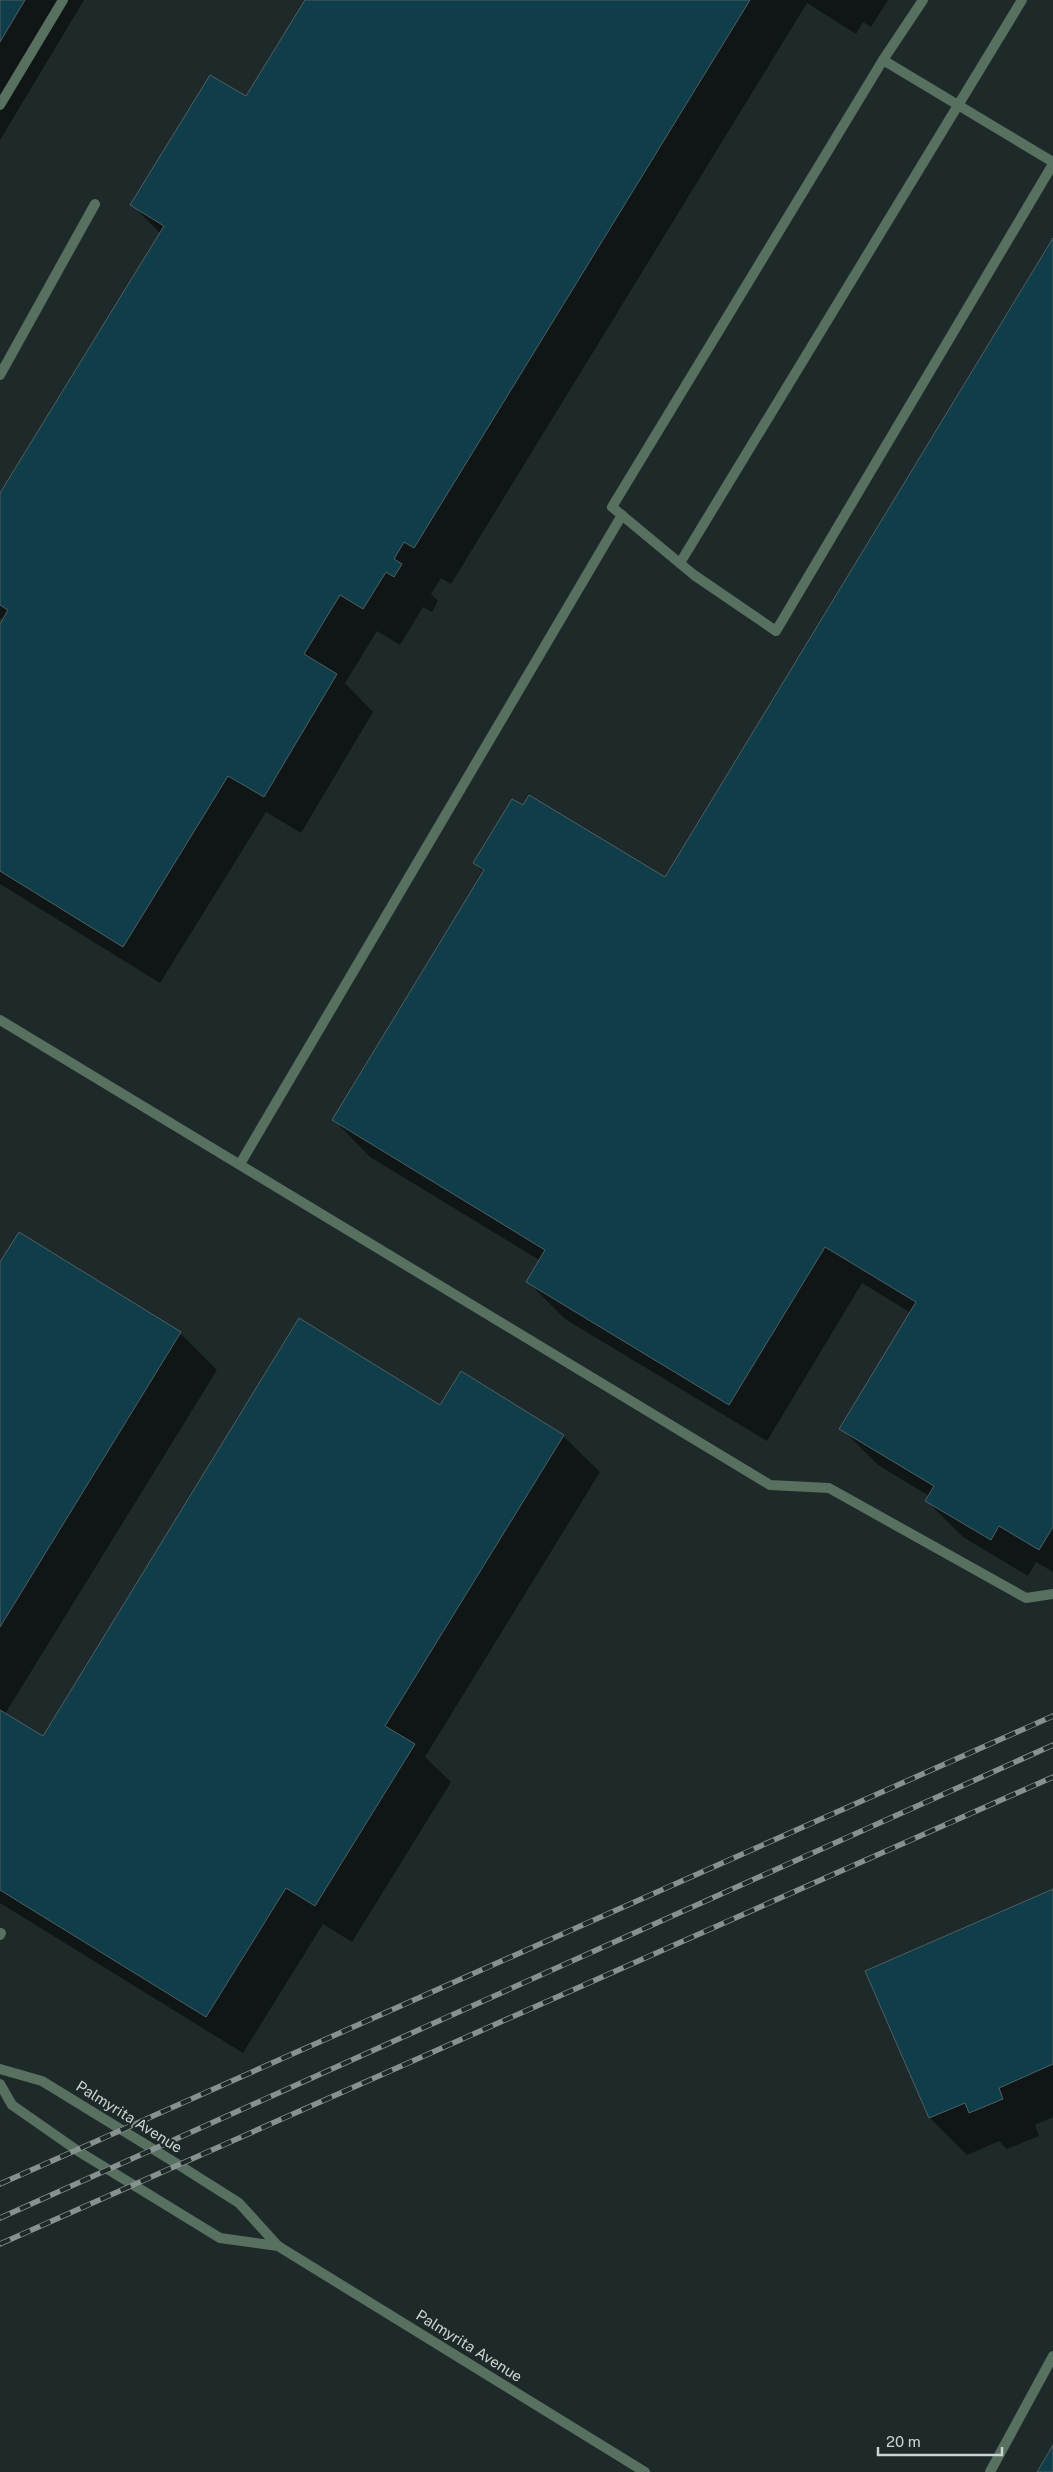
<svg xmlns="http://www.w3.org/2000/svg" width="1053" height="2472" font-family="'Public Sans',sans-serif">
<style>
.shadow{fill:#0007}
.building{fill:#0f3d49;stroke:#515f63}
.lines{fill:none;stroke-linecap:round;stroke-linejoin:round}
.service{stroke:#58705f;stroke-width:10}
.tertiary{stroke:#58705f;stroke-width:10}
.rail-casing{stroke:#87918f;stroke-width:5.5}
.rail{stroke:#1d2a29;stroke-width:4;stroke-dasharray:11;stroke-linecap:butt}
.labels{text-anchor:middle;stroke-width:4;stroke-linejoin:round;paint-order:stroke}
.street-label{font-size:15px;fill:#cbd4d2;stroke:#1d2a29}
</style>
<rect width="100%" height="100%" fill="#1d2a29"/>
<g class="shadow">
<polygon points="0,0 84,0 0,140"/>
<polygon points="306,0 888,0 871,27 863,22 856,34 807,3 451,584 441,578 431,594 438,601 432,612 423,607 400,645 377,631 345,683 373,712 301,833 266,812 160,983 0,884 0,626 4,620 0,618 0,496 161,234 132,205 246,98"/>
<polygon points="1053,240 1053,1572 1036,1562 1028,1576 963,1537 927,1501 929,1496 878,1465 841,1428 911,1313 862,1283 767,1441 565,1319 528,1282 541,1261 370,1157 334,1120 484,873 474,863 665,879"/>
<polygon points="0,1265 180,1333 217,1370 5,1714 43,1737 440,1407 563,1436 600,1472 425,1757 451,1782 352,1942 323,1924 243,2053 0,1903"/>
<polygon points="1053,1890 1053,2117 1035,2125 1039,2136 1007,2149 999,2141 967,2155 930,2118 866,1972"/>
</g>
<g class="building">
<polygon points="0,0 25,0 0,42"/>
<polygon points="305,0 750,0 414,548 404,542 394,559 402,564 394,577 386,572 363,609 340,595 304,654 337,674 264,797 228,776 123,947 0,871 0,624 8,610 0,605 0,493 164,226 130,205 210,75 246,96"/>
<polygon points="1053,238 1053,1527 1039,1550 999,1526 991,1540 925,1501 934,1486 839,1429 916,1302 825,1247 729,1405 526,1282 545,1250 332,1120 484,870 473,863 512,799 523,805 529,795 665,877"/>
<polygon points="19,1232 181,1332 0,1627 0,1262"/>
<polygon points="299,1318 440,1405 461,1371 564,1435 385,1726 415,1744 315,1906 286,1888 206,2017 0,1890 0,1710 43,1736"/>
<polygon points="1053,1889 1053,2064 999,2088 1003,2099 969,2113 965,2103 929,2118 865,1971"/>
<polygon points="1053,2445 1053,2472 1037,2472"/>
</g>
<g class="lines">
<g class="service">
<polyline points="923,0 883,60 612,507 694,575 776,631 1053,164"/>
<polyline points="883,60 1053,162"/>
<polyline points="0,105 63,0"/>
<polyline points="0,375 95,204"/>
<polyline points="680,563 1022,0"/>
<polyline points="0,1020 770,1485 829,1488 1026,1598 1053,1594"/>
<polyline points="240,1164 622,515"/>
<polyline points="0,1935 1,1933"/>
<polyline points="990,2472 1053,2356"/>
</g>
<g class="tertiary">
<polyline points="0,2069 42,2081 179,2165 239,2203 278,2246 645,2472"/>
<polyline points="0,2084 12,2105 78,2151 220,2238 278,2246"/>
</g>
<g class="rail-casing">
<g id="rail">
<polyline points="0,2184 1053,1716"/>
<polyline points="0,2218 1053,1745"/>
<polyline points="0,2244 1053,1777"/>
</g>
</g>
<use href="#rail" class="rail"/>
</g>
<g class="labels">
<g class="street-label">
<text transform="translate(129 2117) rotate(32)" y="5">Palmyrita Avenue</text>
<text transform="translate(469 2346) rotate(32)" y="5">Palmyrita Avenue</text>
</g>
</g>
<path d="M878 2447v8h124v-8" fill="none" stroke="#cbd4d2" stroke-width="2.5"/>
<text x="886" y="2447" font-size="15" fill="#cbd4d2" stroke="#1d2a29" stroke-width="4" paint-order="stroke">20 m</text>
</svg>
